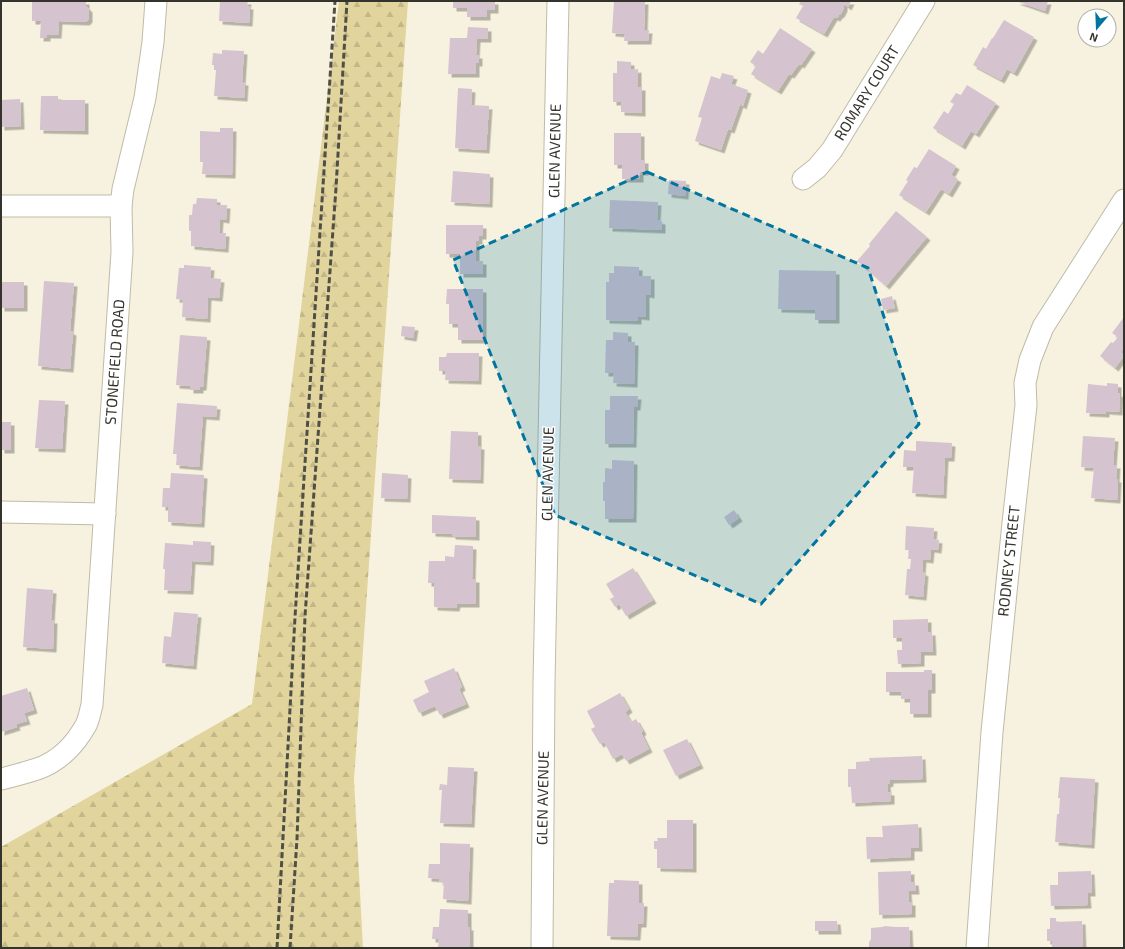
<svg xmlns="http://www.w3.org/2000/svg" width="1125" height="949" font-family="'Exo 2',sans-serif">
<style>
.forest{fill:url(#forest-firs)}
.building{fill:#d5c3cf;filter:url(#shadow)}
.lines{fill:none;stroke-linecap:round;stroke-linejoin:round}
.street-casing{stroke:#bfbba8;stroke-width:23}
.street{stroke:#fff;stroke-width:21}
.rail{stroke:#504f45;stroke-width:3;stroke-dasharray:6 3;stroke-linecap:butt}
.marked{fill:#01759f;fill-opacity:0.2;stroke:#01759f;stroke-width:3;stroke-dasharray:8 5;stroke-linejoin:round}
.labels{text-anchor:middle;stroke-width:3;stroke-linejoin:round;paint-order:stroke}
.street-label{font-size:15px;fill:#35342c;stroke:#fff}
</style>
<defs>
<pattern id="forest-firs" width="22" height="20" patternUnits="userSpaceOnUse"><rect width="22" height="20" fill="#e1d49d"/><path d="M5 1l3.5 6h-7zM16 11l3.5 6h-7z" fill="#c2b787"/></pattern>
<filter id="shadow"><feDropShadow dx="3.5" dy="3.5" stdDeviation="0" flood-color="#0004"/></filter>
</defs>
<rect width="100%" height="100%" fill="#f7f2df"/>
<polygon class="forest" points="339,1 408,1 354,780 363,948 1,948 1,847 252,704"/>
<g class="building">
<polygon points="32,1 86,1 86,6 89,9 89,19 86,22 59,21 58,35 47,35 47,38 40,38 41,21 32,21"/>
<polygon points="220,1 248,1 247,6 250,6 249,23 219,21"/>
<polygon points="453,1 495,1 495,10 487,10 487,17 467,17 467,8 453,8"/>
<polygon points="614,1 645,1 644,30 649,30 648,41 624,41 625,34 612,33"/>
<polygon points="801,1 851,1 848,7 844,4 844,8 841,14 839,15 837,18 834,17 824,34 796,18 803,6 799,4"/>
<polygon points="1016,1 1048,1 1045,11"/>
<polygon points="1004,20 1034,37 1014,73 1007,69 1001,80 973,65 983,47 986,49 992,38 993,38"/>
<polygon points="468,27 488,28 488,39 477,39 476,55 479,55 479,63 476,63 476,74 448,74 450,38 467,38"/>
<polygon points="780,28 812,49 801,65 799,64 791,75 789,74 778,91 751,74 756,66 750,62 758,50 763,54"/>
<polygon points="222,50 244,51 242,82 245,82 244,98 214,96 216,70 214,70 214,65 212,65 213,53 222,54"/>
<polygon points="617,61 631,62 631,70 638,69 638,87 642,87 642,113 621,112 621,102 613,102 613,73 617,73"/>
<polygon points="722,73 734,76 731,84 748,90 743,106 740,104 731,130 728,129 721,150 695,141 702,118 698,117 711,76 720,79"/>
<polygon points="967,85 996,103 976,134 971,131 962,146 933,128 944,111 948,114 954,104 950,102 956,93 961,95"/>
<polygon points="458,88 472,89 471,105 489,106 486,150 455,148"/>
<polygon points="41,96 58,96 58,100 85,100 85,131 40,130"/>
<polygon points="20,99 21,126 1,127 1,100"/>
<polygon points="220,128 233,128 232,175 202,174 203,162 200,162 200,131 220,132"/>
<polygon points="614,133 641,133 641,160 645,160 645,172 640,172 640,179 622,179 622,165 614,165"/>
<polygon points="929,149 956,166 951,175 958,179 949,194 941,189 926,212 899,195 908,181 906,180 914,167 917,168"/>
<polygon points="453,171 490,174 489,204 451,202"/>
<polygon points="669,180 686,181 685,196 668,194"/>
<polygon points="197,198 217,199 217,205 227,205 226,220 220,219 219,233 226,233 225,249 191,246 191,231 189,231 189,215 192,215 193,204 196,204"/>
<polygon points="610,200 658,202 657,220 662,221 662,230 609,228"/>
<polygon points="896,211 927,237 886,286 857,261 870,246 869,244"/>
<polygon points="446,225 483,225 483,236 479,236 479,241 476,241 476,261 483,261 483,274 460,274 460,254 446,254"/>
<polygon points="184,265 211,267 210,278 221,279 219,298 208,297 207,319 182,317 183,300 176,299 179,268 184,268"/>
<polygon points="614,266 639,267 639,276 651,276 651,295 646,294 646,317 638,316 638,321 606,320 606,282 609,282 609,273 614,273"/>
<polygon points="779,270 836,271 836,320 815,320 815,310 778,309"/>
<polygon points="44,281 74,283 70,331 73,332 70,369 38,366"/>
<rect x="1" y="282" width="23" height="26"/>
<polygon points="447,289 483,289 483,340 458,340 458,324 449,324 449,304 446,304"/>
<polygon points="892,296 895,308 883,310 881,299"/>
<polygon points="1124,317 1124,349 1121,352 1124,356 1115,368 1100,356 1111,342 1113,343 1118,337 1112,333"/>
<polygon points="402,326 415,327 413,338 401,336"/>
<polygon points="613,332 628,333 628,342 635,342 634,384 613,383 614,373 605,373 606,340 613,340"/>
<polygon points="180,335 207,337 203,387 200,387 200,390 190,390 190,386 176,385"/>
<polygon points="447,353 479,353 478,381 445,380 446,371 439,371 439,357 446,357"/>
<polygon points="1107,383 1118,384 1118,393 1120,394 1119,412 1106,411 1106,414 1086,413 1088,384 1107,386"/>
<polygon points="610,396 638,396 637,407 634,407 633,444 605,444 605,410 610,410"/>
<polygon points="39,400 65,401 62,449 35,448"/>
<polygon points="177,403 217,406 216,417 203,416 199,467 176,465 177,454 173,454"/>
<rect x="1" y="422" width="10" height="28"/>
<polygon points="451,431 478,432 478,446 481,446 480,480 449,479"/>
<polygon points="1083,436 1115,438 1113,465 1117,465 1116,479 1118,479 1117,500 1091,498 1094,468 1081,467"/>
<polygon points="916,441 952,443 951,458 945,458 943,495 912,493 914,467 903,467 904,450 916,451"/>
<polygon points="612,460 634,461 633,519 605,519 605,501 603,501 603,482 605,482 605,468 612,469"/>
<polygon points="171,473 204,475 201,524 168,522 168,507 162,507 163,488 170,488"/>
<polygon points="382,473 408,475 407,499 381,498"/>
<polygon points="734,510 739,518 729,525 724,517"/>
<polygon points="432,515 476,517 476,537 452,536 452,534 432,533"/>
<polygon points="906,526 934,528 933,539 939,540 938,550 931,549 930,560 923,559 922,572 925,573 923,597 905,595 907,569 910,569 911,559 908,559 909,550 905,550"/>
<polygon points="193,541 211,542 210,562 192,561 190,591 164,590 165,569 163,569 165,543 193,545"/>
<polygon points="455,545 473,546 472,579 476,579 476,604 457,604 456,608 434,607 434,583 428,583 429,561 445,561 445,556 454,557"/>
<polygon points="633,568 653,600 626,616 619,604 615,607 610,599 614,597 606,584"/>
<polygon points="27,588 53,590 51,620 54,620 53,649 23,647"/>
<polygon points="174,612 198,614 193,666 162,663 164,636 171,637"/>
<polygon points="928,619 928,632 932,632 933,652 921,652 921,663 898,664 897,650 902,650 902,638 893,638 893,620"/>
<polygon points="454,668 462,687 459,689 466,704 440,715 435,706 419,713 413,700 429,692 424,681"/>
<polygon points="924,670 932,670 932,690 928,690 928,714 910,714 910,699 901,699 901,692 886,692 886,672 924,672"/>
<polygon points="27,688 34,710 24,713 27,721 16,724 17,727 1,732 1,696"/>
<polygon points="620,693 629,709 625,712 631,722 636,719 643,731 641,733 649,749 626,761 622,754 613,759 604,742 600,744 591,729 595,727 587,711"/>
<polygon points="687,739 700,765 676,776 663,750"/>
<polygon points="922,756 923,779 890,780 890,783 887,784 888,792 891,792 891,801 852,803 851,787 848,787 848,769 856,769 856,762 870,761 869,758"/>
<polygon points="448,767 474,768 471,824 440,823 442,790 439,790 440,784 447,785"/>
<polygon points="1060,777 1095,779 1091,845 1055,842 1057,814 1059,814 1060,798 1058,798"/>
<polygon points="667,820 693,820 693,869 657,868 657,849 654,849 654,841 658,841 657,838 667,838"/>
<polygon points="918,824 919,848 911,848 911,857 867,859 866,837 883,837 882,826"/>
<polygon points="440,843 470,844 468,901 443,899 444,882 439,882 440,879 428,878 429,864 440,864"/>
<polygon points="911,871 911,882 915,882 916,891 908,891 909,902 912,902 912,914 879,915 878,872"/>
<polygon points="1091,871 1092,893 1087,893 1088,905 1051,906 1050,885 1058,885 1058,872"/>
<polygon points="614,880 639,881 639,903 644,903 643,924 638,924 637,937 607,936 609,883 614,883"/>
<polygon points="440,909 468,910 468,927 470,927 470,948 438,948 439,939 432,939 433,927 439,927"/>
<polygon points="1050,918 1056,918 1056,922 1082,921 1083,948 1052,948 1052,941 1047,941 1047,929 1050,929"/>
<polygon points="815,921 837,921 838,931 815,931"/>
<polygon points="885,926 895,927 909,927 910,948 869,948 869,942 871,939 871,928 882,927"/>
</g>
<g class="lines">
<g class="street-casing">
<g id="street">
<polyline points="803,179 817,168 832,150 924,1"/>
<polyline points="1,206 121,206"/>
<polyline points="1,512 105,514"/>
<path d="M1 779C13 776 25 773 37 769 58 762 75 745 86 725 89 719 90 712 92 705L122 252 121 206 123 189 145 98 153 42 156 1"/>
<polyline points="542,948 544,683 558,1"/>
<polyline points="977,948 992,732 1013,523 1026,405 1025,383 1030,360 1043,327 1124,200"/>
</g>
</g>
<use href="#street" class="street"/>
<g class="rail">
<polyline points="277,948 295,617 335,1"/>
<polyline points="290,948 297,839 305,616 336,188 347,1"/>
</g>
</g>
<path class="marked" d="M647 172 868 268 919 424 761 604 555 515 453 260Z"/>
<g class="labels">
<g class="street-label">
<text transform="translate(867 93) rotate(-58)" y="5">ROMARY COURT</text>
<text transform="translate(555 151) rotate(-89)" y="5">GLEN AVENUE</text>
<text transform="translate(115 362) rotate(-86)" y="5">STONEFIELD ROAD</text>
<text transform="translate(548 474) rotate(-89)" y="5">GLEN AVENUE</text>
<text transform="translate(1009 561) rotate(-84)" y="5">RODNEY STREET</text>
<text transform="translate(543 798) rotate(-89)" y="5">GLEN AVENUE</text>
</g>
</g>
<rect width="1125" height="949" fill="none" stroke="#35342c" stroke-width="4"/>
<g transform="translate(1097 28) rotate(199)"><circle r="19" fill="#ffffff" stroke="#aeaeab"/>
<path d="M0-3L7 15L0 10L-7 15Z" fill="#01759f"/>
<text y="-6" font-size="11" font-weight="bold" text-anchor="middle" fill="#35342c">N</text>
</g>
</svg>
